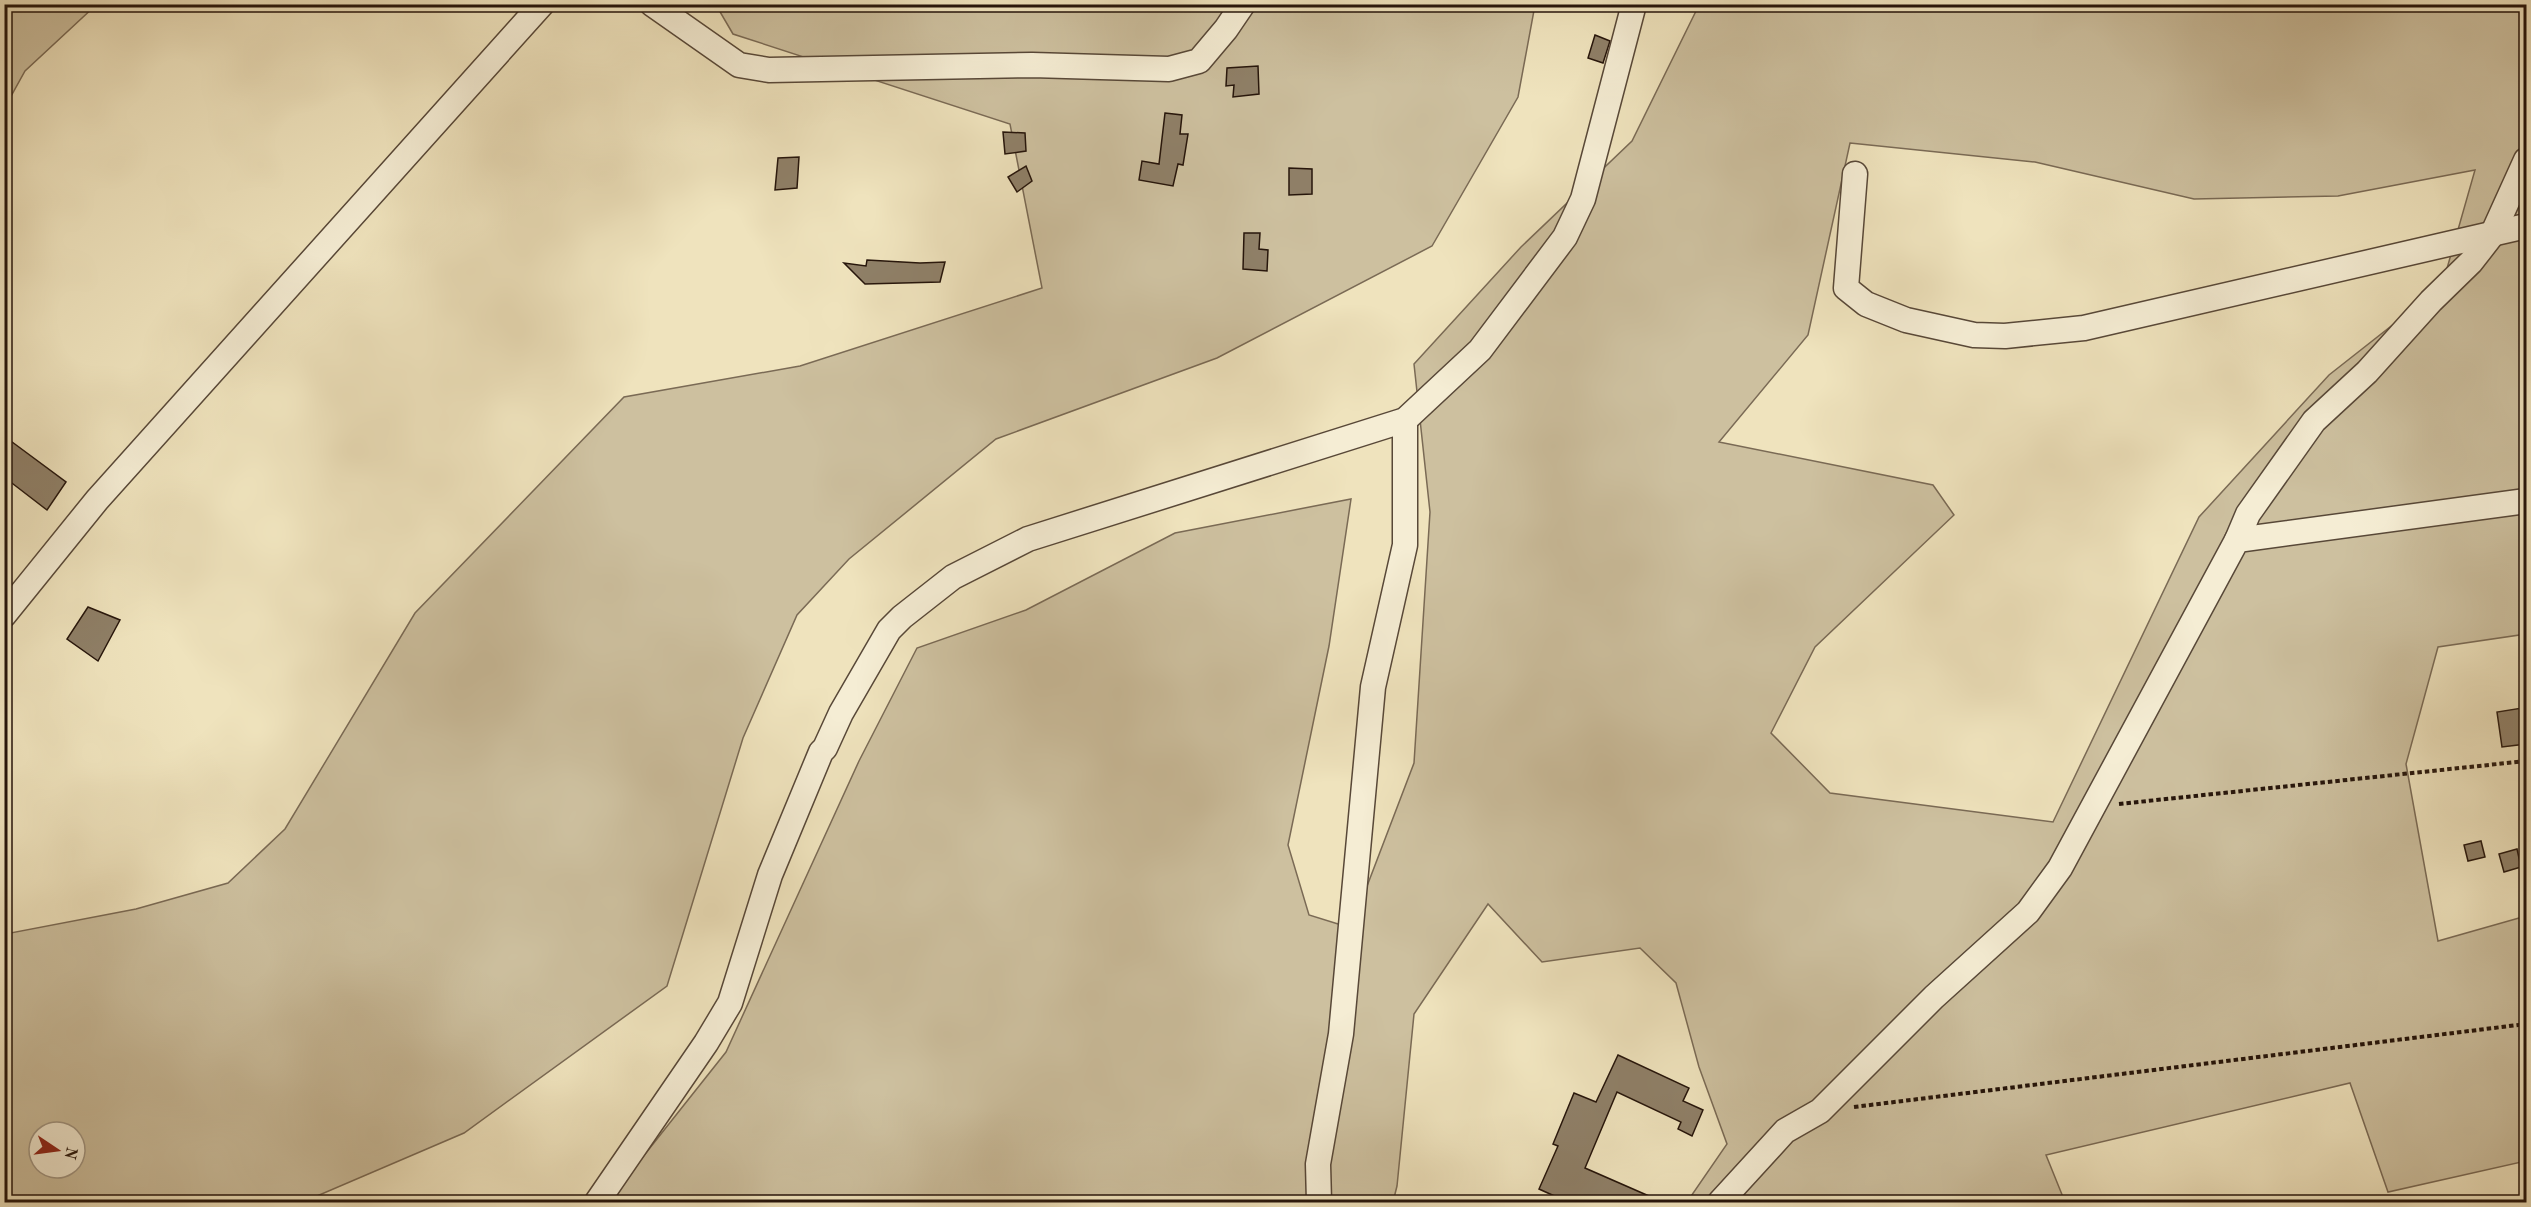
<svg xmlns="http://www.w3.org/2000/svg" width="2531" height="1207" font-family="'Old Standard TT',serif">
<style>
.green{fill:#cdc09f;stroke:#7a6a55;stroke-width:1.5;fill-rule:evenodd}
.building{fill:#8f8068;stroke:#26150b;stroke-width:1.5}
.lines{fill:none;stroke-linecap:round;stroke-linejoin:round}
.minor-casing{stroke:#584838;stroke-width:27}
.path{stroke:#26150b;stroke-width:4;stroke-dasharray:4.5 3;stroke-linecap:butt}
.minor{stroke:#f5edd4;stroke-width:24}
</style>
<rect width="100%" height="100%" fill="#efe3bd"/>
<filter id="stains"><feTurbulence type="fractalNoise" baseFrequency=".00333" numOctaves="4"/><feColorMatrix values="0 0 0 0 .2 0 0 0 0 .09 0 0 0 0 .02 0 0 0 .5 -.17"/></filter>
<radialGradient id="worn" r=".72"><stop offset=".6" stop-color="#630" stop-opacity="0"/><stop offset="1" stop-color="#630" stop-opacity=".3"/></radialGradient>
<g class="green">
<polygon points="5,4 96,5 25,71 5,107"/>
<path d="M716 5H1535L1518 97 1432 246 1217 358 996 439 849 559 797 615 743 738 667 986 464 1133 303 1202H5V934L136 909 228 883 285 829 415 613 624 397 800 366 1042 288 1010 124 733 34ZM39 1132H75V1168H39Z"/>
<path d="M1699 5H2526V634L2438 647 2406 764 2438 941 2526 916V1161L2388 1192 2350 1083 2046 1155 2065 1202H1687L1727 1144 1699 1067 1676 983 1640 948 1542 962 1488 904 1414 1014 1397 1186 1393 1202H607L726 1052 859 761 917 648 1026 610 1175 533 1351 499 1329 646 1288 845 1309 915 1351 928 1414 763 1430 512 1414 364 1521 247 1632 141ZM1850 143 2035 162 2194 199 2338 196 2475 170 2442 286 2329 375 2199 517 2053 822 1830 793 1771 733 1815 647 1954 515 1933 485 1719 442 1808 335Z"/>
</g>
<g class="building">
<polygon points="1595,35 1610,41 1603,63 1588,58"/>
<polygon points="1258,66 1259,94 1233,97 1234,85 1226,86 1227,68"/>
<polygon points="1165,113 1182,115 1180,134 1188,134 1183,165 1178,164 1173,186 1139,180 1142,161 1159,164"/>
<polygon points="1003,132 1025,133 1026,151 1005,154"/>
<polygon points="799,157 797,188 775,190 778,158"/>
<polygon points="1026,166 1032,181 1017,192 1008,177"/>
<polygon points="1289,168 1312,169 1312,194 1289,195"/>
<polygon points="1244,233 1260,233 1259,249 1268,250 1267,271 1243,269"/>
<polygon points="867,260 920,263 945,262 940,282 865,284 844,263 866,266"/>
<polygon points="4,436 66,482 47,510 4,477"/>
<polygon points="88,607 120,620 98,661 67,639"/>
<polygon points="2522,708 2526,744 2502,747 2497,712"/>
<polygon points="2481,841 2485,857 2468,861 2464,845"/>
<polygon points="2517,849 2521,867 2504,872 2499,854"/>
<polygon points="1618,1055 1689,1088 1683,1101 1703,1110 1692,1136 1678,1129 1681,1122 1617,1092 1585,1168 1665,1203 1570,1203 1539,1189 1558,1146 1553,1144 1574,1093 1596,1102"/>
</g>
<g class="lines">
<g class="minor-casing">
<g id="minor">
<polyline points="652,4 739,65 769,70 1032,65 1169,69 1199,61 1226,29 1243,4"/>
<polyline points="1855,174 1846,288 1866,304 1906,320 1974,335 2005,336 2084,328 2526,226"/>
<polyline points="2237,540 2248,514 2314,421 2367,372 2431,301 2471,262 2492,235 2526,160"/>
<polyline points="4,615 97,500 542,4"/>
<polyline points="597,1202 706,1043 730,1003 770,875 821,752 825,748 841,713 889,630 902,617 953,577 1028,539 1405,420 1480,350 1565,237 1583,199 1634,4"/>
<polyline points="1319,1202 1318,1164 1341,1034 1373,687 1405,545 1405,420"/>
<polyline points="1720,1202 1785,1131 1820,1111 1934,997 2028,912 2060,868 2237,540 2526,501"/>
</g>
</g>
<g class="path">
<polyline points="2119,804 2526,761"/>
<polyline points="1854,1107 2526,1024"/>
</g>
<use href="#minor" class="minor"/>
</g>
<rect width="2531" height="1207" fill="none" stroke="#efe3bd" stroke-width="24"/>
<rect x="6" y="6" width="2519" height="1195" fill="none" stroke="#26150b" stroke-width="3"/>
<rect x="12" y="12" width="2507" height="1183" fill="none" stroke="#26150b" stroke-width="1.5"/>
<g transform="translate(57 1150) rotate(103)"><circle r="28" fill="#f5edd4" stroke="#a29784" stroke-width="1.5"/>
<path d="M0-4.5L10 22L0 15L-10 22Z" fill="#8f2418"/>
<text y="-9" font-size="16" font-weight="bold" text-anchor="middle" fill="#26150b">N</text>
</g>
<rect width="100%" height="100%" filter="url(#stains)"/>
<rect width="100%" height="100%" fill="url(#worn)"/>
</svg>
